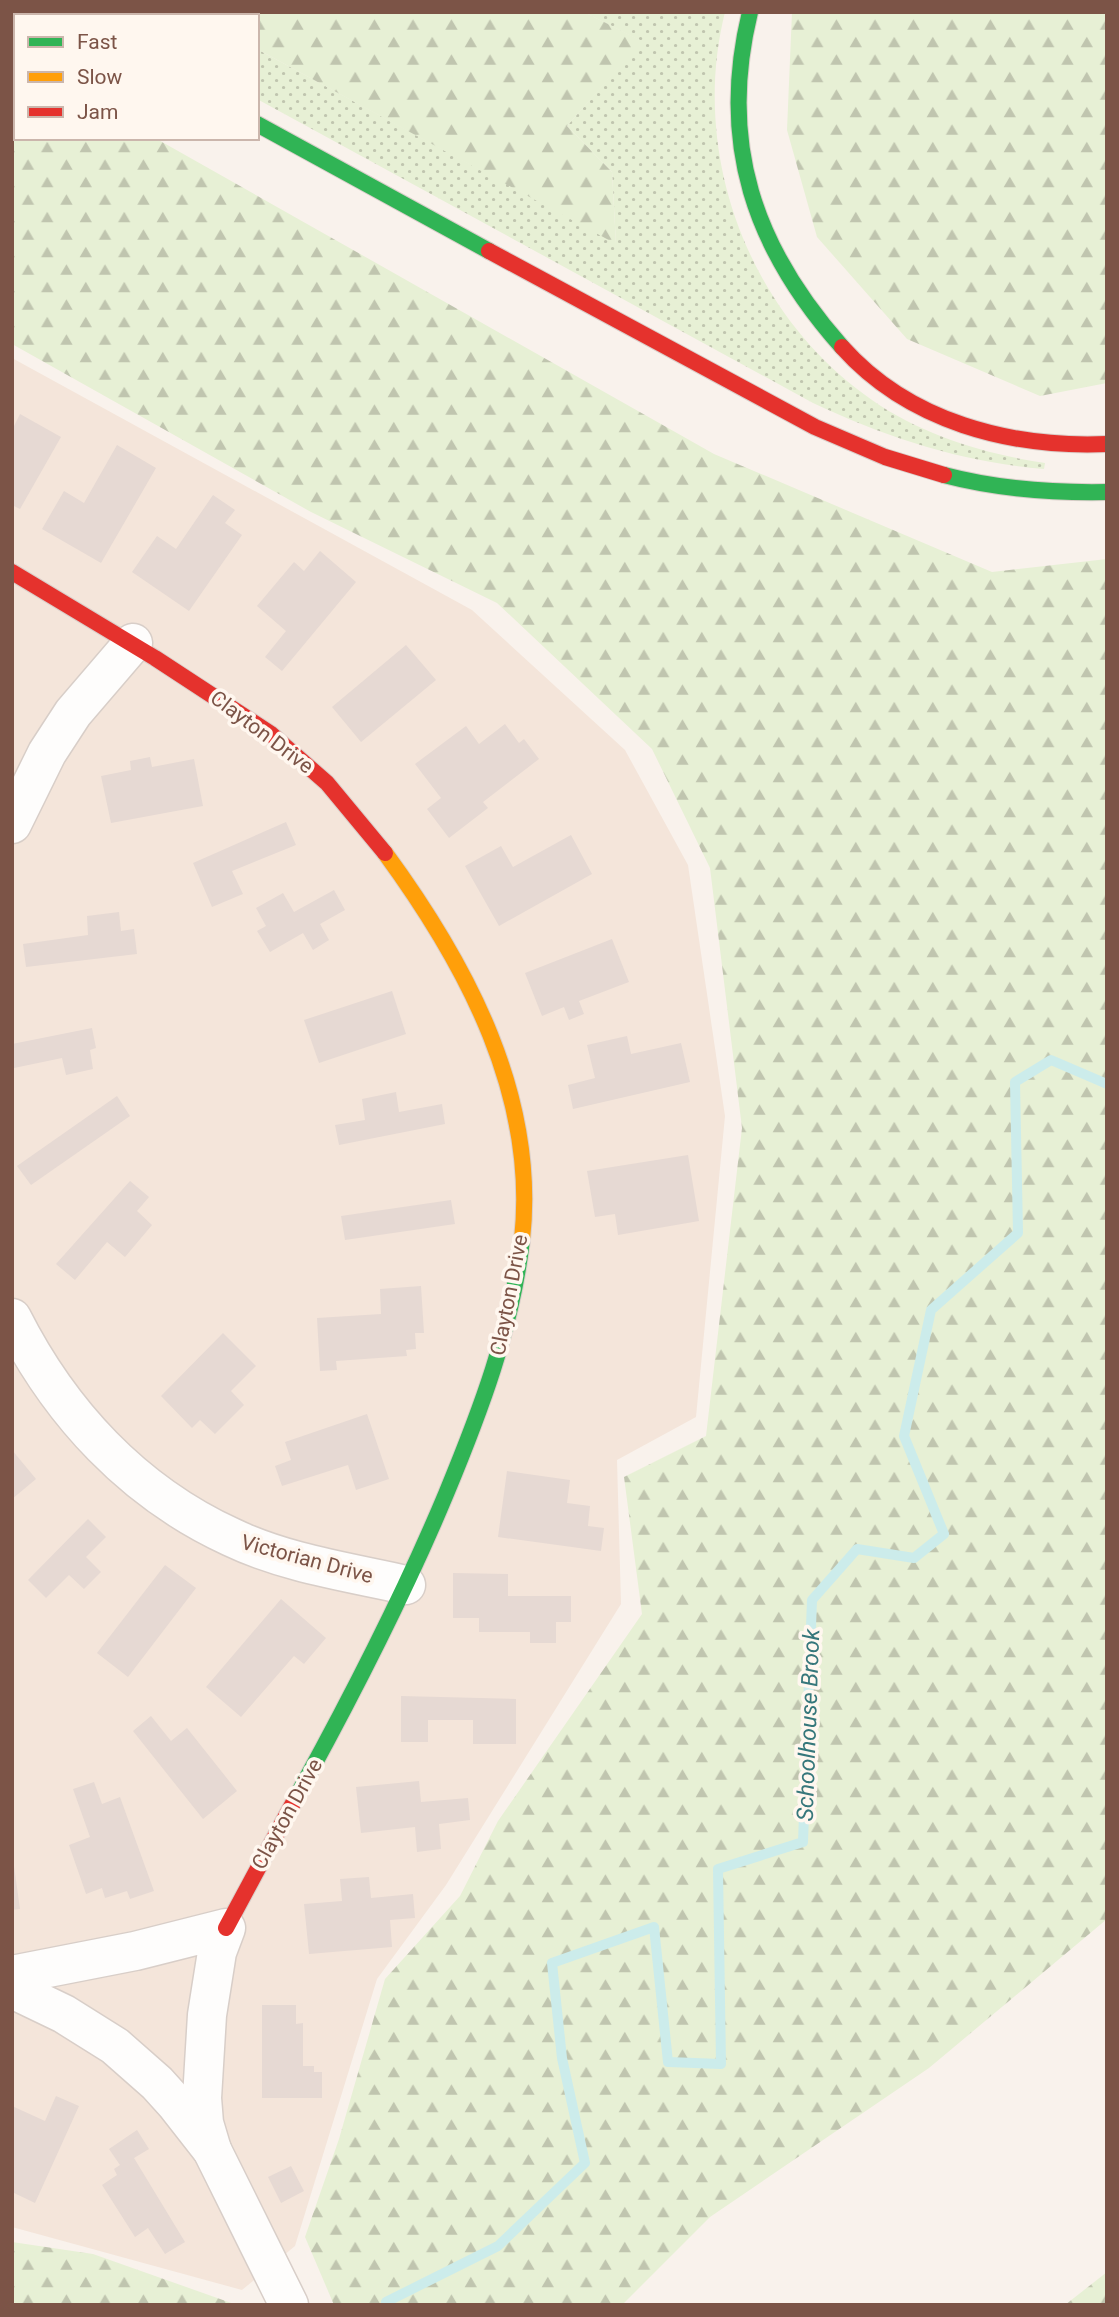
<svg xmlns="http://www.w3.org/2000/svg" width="1119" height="2317" font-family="Roboto,sans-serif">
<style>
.residential{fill:#f4e5da}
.grass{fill:url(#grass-dots)}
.forest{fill:url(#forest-firs)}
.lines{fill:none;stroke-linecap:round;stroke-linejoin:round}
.stream{stroke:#cceceb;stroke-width:10}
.building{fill:#e6d9d3}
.street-casing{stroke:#d8cec8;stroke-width:41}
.fast-casing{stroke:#dacfca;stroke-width:18}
.slow-casing{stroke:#dacfca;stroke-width:18}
.jam-casing{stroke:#dacfca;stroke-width:18}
.street{stroke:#fefdfc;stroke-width:38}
.fast{stroke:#30b455;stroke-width:16}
.slow{stroke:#ff9f0a;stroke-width:16}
.jam{stroke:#e5322d;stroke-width:16}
.labels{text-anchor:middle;stroke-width:7;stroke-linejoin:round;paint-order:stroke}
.street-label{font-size:21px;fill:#7c5447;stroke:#fff7ef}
.water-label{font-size:23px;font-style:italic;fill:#36777b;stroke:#fff7ef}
</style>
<defs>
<pattern id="grass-dots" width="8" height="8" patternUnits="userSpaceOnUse" patternTransform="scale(1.75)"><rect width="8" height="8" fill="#e7f0d5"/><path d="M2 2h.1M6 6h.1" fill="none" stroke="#c0c5af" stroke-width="1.8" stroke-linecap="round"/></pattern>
<pattern id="forest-firs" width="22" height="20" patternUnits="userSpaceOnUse" patternTransform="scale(1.75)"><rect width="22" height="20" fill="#e7f0d5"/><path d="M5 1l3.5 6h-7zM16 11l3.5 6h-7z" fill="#c0c5af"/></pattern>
</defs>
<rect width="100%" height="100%" fill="#f9f2ec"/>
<polygon class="residential" points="12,358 472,610 625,750 688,865 725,1116 696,1417 617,1460 621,1604 446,1885 377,1979 295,2246 242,2290 12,2227"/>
<path class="grass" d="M584 12H725C689 156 750 316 872 400 922 435 985 454 1045 463L1044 469C961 462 888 438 813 403L257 99V49L616 243 612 172 567 126 641 41Z"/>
<g class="forest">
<polygon points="189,12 584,12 642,41 567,126 612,172 616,244 257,49 257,16 196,16"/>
<polygon points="792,12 1107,12 1107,383 1040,396 907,339 817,237 787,130"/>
<polygon points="12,58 16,60 16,138 155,138 714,454 992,572 1107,559 1107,1919 929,2068 710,2217 622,2305 334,2305 305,2237 339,2139 385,1979 460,1896 498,1821 642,1614 624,1477 706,1436 742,1128 710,868 652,749 497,603 311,512 12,344"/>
<polygon points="12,2242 93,2254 237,2305 12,2305"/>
<polygon points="1107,2272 1107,2305 1065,2305"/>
</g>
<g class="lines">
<polyline class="stream" points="386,2302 498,2246 585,2163 562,2058 552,1963 654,1927 668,2062 721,2064 718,1869 803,1842 812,1600 857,1549 914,1558 944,1534 904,1436 931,1310 1018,1233 1015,1082 1051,1060 1107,1084"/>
</g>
<g class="building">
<polygon points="20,414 61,437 20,509 12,505 12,430"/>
<polygon points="117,445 156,468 101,563 42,529 64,491 84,503"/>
<polygon points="213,495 235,510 225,523 242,535 189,611 132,572 157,536 176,549"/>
<polygon points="320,551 356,582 282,671 265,657 286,631 257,606 294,562 304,571"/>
<polygon points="406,645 436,680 361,742 332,707"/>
<polygon points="505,724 519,743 524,739 539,759 483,802 488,808 449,838 427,809 441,798 415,764 466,726 479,744"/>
<polygon points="150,757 152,767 194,759 203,806 111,823 101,776 131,770 130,761"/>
<polygon points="286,822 296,845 232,871 243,894 212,907 193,863"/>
<polygon points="571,835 592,874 499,926 465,866 501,846 513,867"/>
<polygon points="334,890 345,910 320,924 329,940 313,950 303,933 270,952 257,931 266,926 256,908 283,893 294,912"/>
<polygon points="119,912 121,931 134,929 137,954 26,967 23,944 88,935 87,916"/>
<polygon points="612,939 629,982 579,1001 584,1014 569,1020 564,1007 542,1016 525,973"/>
<polygon points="392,991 406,1034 319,1063 304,1020"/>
<polygon points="92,1028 96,1048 90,1050 93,1069 66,1075 62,1058 14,1068 12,1044"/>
<polygon points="627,1036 631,1054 681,1043 690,1082 573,1109 568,1085 595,1078 587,1045"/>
<polygon points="396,1092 399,1112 442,1104 445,1124 339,1145 335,1125 365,1120 362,1099"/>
<polygon points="117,1096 130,1116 31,1185 17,1166"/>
<polygon points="688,1155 699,1221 618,1235 615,1214 595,1217 587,1171"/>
<polygon points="130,1181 149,1197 137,1211 152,1225 125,1257 107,1242 75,1280 56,1264"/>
<polygon points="451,1200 455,1224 345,1240 341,1216"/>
<polygon points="421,1286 424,1333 415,1333 416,1349 406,1350 407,1356 336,1361 337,1370 320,1371 317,1318 381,1314 380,1289"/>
<polygon points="223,1333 256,1366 231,1391 244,1405 215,1434 200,1420 192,1428 161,1396"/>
<polygon points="367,1414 389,1479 356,1490 348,1465 282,1486 275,1466 291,1460 285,1442"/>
<polygon points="12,1450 36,1479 12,1499"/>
<polygon points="507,1471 570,1480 567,1503 590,1506 588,1526 604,1528 601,1551 498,1537"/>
<polygon points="88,1519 106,1537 86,1557 101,1572 84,1589 69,1575 46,1598 28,1580"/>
<polygon points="165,1565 196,1588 128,1677 97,1653"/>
<polygon points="453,1573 508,1574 508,1596 571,1596 571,1622 556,1622 556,1643 530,1643 530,1632 479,1632 479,1618 453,1618"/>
<polygon points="281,1599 326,1638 304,1664 294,1656 241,1717 206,1687"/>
<polygon points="401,1696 516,1699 516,1744 473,1744 473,1720 428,1720 428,1742 401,1742"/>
<polygon points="151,1716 171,1741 187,1728 237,1791 203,1819 133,1731"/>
<polygon points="419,1781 421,1802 468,1798 470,1820 439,1824 441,1849 417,1852 415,1827 361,1833 356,1787"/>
<polygon points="94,1782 102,1804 120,1797 154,1891 130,1899 127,1891 105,1898 102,1888 86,1894 69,1845 90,1837 73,1789"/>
<polygon points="14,1866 20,1909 12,1910 12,1867"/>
<polygon points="369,1877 371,1898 413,1894 415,1918 390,1920 392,1947 309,1954 304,1904 342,1901 340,1879"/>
<polygon points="262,2005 296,2005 296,2024 303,2023 303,2066 314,2066 314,2072 322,2072 322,2098 262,2098"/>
<polygon points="56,2096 79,2106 35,2203 12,2192 12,2106 45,2121"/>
<polygon points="137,2130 149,2149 134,2158 185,2242 165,2254 148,2228 135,2237 102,2185 117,2175 114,2169 120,2165 109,2149"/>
<polygon points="291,2166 304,2191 281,2203 268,2177"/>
</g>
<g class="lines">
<g class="street-casing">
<g id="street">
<polyline points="12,824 47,753 73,713 133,643"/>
<path d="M12 1318C60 1413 133 1492 231 1537 285 1563 348 1572 406 1585"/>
<polyline points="12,1975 135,1951 226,1928 217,1952 207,2015 202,2098 204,2123 212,2150"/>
<polyline points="12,1989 64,2014 115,2046 157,2083 176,2104 212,2150 289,2305"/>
</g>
</g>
<g class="fast-casing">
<g id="fast">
<polyline points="55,12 61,16"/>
<path d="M750 12C718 143 754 248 842 347"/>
<polyline points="257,124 489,251"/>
<path d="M944 475C997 489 1052 493 1107 492"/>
<path d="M298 1794C352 1696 403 1597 446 1494 480 1412 512 1328 522 1240"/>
</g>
</g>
<g class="slow-casing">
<path id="slow" d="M385 853C467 965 538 1097 522 1240"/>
</g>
<g class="jam-casing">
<g id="jam">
<polyline points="489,251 815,427 885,457 944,475"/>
<path d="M842 347C909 422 1010 448 1107 444"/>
<polyline points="12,572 155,658 271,734 327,783 385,853"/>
<polyline points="226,1928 298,1794"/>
</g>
</g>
<use href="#street" class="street"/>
<use href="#fast" class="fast"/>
<use href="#slow" class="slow"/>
<use href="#jam" class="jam"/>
</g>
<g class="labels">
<g class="street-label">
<text transform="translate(262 732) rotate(37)" y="7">Clayton Drive</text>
<text transform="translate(509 1295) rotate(-79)" y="7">Clayton Drive</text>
<text transform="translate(307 1559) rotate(15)" y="7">Victorian Drive</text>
<text transform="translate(287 1814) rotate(-61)" y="7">Clayton Drive</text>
</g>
<g class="water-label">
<text transform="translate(808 1725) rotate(-88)" y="8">Schoolhouse Brook</text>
</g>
</g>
<rect width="1119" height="2317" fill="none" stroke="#7c5447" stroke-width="28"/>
<rect x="14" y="14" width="245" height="126" fill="#fff7ef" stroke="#cbb6ac" stroke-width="2"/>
<rect x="28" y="37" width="35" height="10" fill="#30b455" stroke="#cbb6ac" stroke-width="2"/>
<text x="77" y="49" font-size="21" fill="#7c5447">Fast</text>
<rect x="28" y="72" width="35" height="10" fill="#ff9f0a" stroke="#cbb6ac" stroke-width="2"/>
<text x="77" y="84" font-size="21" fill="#7c5447">Slow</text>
<rect x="28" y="107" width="35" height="10" fill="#e5322d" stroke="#cbb6ac" stroke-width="2"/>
<text x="77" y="119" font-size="21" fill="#7c5447">Jam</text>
</svg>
